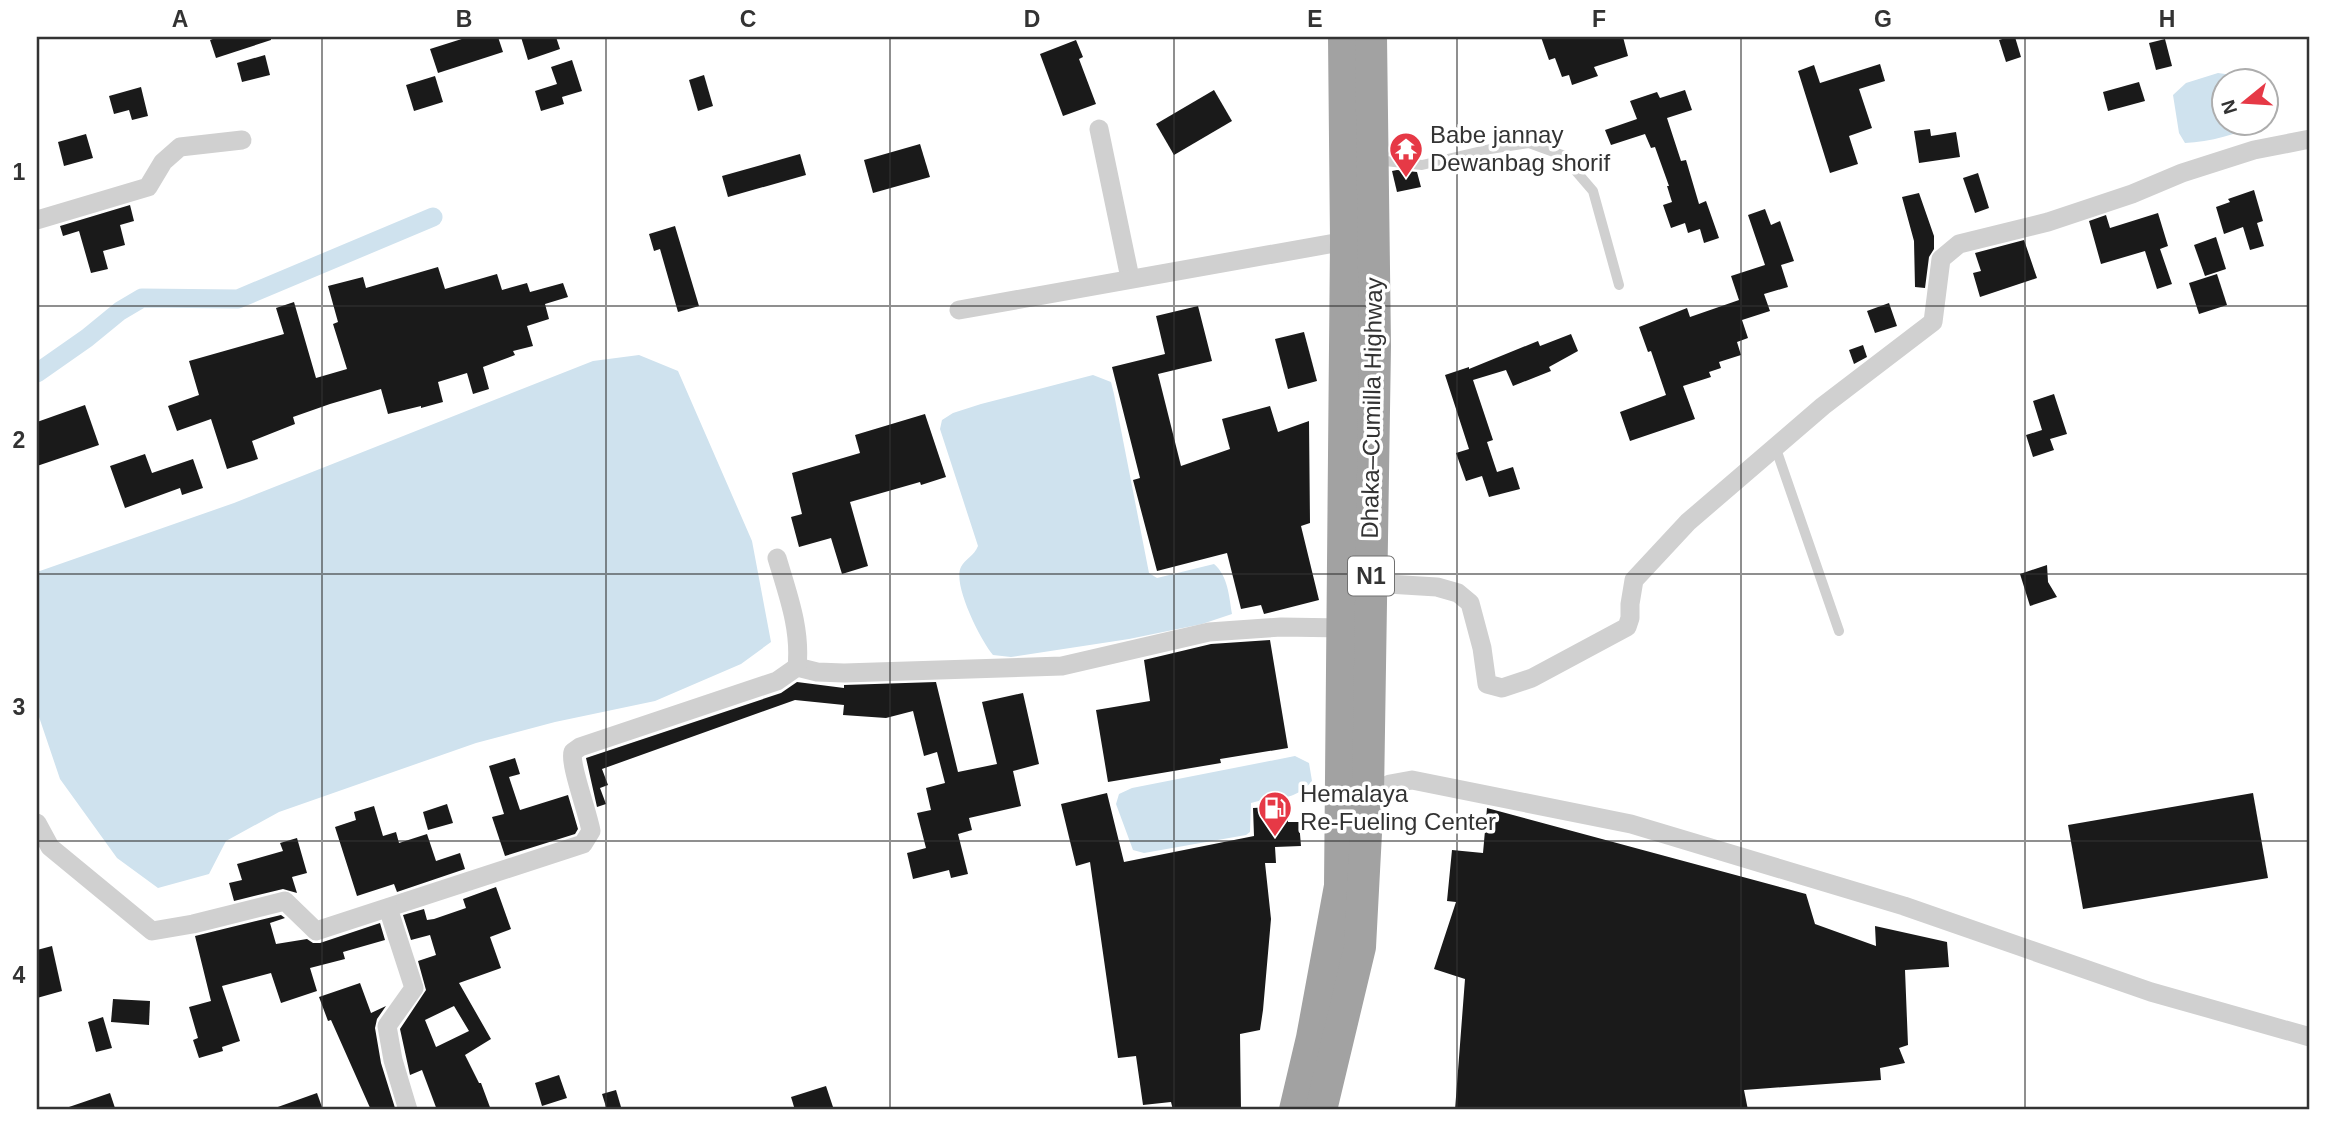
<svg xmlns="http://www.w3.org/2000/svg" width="2347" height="1147" font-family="Arial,sans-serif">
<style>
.water{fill:#cfe2ee}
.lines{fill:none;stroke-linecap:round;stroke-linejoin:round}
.canal{stroke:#cfe2ee;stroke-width:19}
.building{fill:#1a1a1a;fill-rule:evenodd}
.service{stroke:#d0d0d0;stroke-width:10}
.minor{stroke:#d0d0d0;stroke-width:19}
.trunk{stroke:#a2a2a2;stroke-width:32}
.grid{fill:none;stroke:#333;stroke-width:2;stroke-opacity:0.55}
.labels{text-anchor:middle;stroke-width:7;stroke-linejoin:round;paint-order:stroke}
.shield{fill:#fff;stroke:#707070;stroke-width:2}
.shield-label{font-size:23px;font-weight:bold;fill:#333}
.poi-label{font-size:24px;fill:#333;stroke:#fff;text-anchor:start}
.street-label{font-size:24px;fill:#333;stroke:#fff}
.neatline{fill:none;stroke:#333;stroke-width:2.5}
.grid-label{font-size:23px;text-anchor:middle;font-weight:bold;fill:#333}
</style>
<rect width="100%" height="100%" fill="#fff"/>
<g class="water">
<path d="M2218 73 2268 80 2276 98 2272 116 2267 119 2266 80H2224V122L2260 123C2238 134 2210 142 2185 143L2179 133 2173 95 2186 83Z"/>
<polygon points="639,355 678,371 752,541 771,642 741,664 655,701 555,722 476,743 279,812 226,841 209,874 158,888 117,858 60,779 37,711 37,572 234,503 593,361"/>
<path d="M1093 375 1111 382 1114 394 1149 573 1157 578 1214 564C1228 576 1229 596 1232 614L1202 624 1129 639 1011 657 993 655C981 641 952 584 961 567 965 559 974 556 978 546L940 429 942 420 953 413 981 404Z"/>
<path d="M1295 756 1309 763 1312 781C1292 804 1276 795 1251 803L1250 832 1246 835 1144 853 1133 850 1116 804 1119 794 1132 788Z"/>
</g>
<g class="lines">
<polyline class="canal" points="37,373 87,338 120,311 142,298 238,299 433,217"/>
</g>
<g class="building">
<polygon points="218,37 271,37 271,40 216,58 210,40"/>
<polygon points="468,37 498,37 503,52 438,73 430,49"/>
<polygon points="521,37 556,37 560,49 528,60"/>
<polygon points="1541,37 1623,37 1628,56 1594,67 1598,76 1572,85 1569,75 1562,77 1555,58 1549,60"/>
<polygon points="2009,37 2015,37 2021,57 2006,62 1999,40"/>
<polygon points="2165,39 2172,66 2156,70 2149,43"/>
<polygon points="1076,40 1083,57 1079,59 1096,104 1063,116 1040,54"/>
<polygon points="265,55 270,75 242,82 237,63"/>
<polygon points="572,60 582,91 562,97 564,104 541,111 535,91 557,84 551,67"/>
<polygon points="1880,64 1885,81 1859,89 1872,128 1849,136 1858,164 1830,173 1798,71 1814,65 1820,83"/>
<polygon points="704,75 713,106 698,111 689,80"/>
<polygon points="435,76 443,102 414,111 406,85"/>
<polygon points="2139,82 2145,101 2108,111 2103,92"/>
<polygon points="141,87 148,116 132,120 129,110 114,114 109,96"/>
<polygon points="1214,90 1232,121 1174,155 1156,124"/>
<polygon points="1685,90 1692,110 1667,118 1681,161 1686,160 1699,204 1706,201 1719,238 1704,243 1700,229 1688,233 1685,223 1671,228 1663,205 1672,202 1667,186 1669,186 1655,147 1651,148 1645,134 1611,145 1605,130 1637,119 1630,101 1657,92 1660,98"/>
<polygon points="1930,129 1931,136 1956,132 1960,157 1919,163 1914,131"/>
<polygon points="86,134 93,158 64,166 58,142"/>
<polygon points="920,144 930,177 873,193 864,160"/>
<polygon points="800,154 806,175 728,197 722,176"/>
<polygon points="1397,170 1417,172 1421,187 1397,192 1392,171"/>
<polygon points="1978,173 1989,208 1975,213 1963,178"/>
<polygon points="2254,190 2263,221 2257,223 2264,246 2250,250 2243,227 2224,234 2216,207 2230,202 2228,199"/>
<polygon points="1919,193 1934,236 1934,249 1929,257 1925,288 1915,287 1914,241 1902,197"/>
<polygon points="130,205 134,221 120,225 125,245 103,251 108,269 91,273 79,231 63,236 60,226"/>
<polygon points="1765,209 1771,225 1780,221 1794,261 1781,265 1788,287 1764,294 1770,311 1742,320 1748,338 1737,342 1741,355 1719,362 1721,368 1709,372 1711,377 1683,386 1695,419 1630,441 1620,412 1666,395 1651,351 1648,352 1639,327 1687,308 1690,317 1739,300 1731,276 1765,265 1748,215"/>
<polygon points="2158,213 2168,246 2160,249 2172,284 2157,289 2145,251 2101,264 2089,221 2106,215 2110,228"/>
<polygon points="675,226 699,306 678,312 660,249 654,251 649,234"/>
<polygon points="2216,237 2226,269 2205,276 2194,245"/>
<polygon points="2024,240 2037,278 1980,297 1973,273 1981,271 1975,253"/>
<polygon points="438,267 445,289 497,274 502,290 527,283 530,292 563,283 568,297 545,304 549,319 527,326 533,346 513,351 515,355 483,367 489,389 473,394 467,373 438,382 443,402 421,408 421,406 388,414 381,389 330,404 293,417 295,424 252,441 258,459 227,469 211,419 177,431 168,406 199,395 189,361 284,334 276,308 294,302 316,378 347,369 333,324 338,322 328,286 363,277 366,288"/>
<polygon points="2217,274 2227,305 2199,314 2189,283"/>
<polygon points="1889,303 1897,326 1875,333 1867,311"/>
<polygon points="1198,306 1212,361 1158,374 1181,466 1230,449 1222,419 1270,406 1278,432 1309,421 1310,523 1301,526 1319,600 1264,614 1261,605 1241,609 1227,553 1157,571 1133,480 1140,478 1112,367 1165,354 1156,316"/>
<polygon points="1304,332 1317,381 1288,389 1275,339"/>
<polygon points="1571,334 1578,351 1549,367 1551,371 1513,386 1506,370 1473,380 1493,440 1487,442 1497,472 1513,467 1520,489 1489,497 1482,476 1466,481 1456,453 1469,449 1445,375 1469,367 1469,369 1538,341 1540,346"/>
<polygon points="1863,345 1867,357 1854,364 1849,350"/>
<polygon points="2054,394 2067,434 2050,439 2054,450 2033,457 2026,435 2042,430 2033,401"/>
<polygon points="85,405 99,445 37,466 37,422"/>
<polygon points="925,414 946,477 921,485 920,482 850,502 868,566 842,574 831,538 799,547 791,517 802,514 792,473 860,453 855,435"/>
<polygon points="145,454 152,473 193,459 203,488 182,495 180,488 125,508 110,466"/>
<polygon points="2047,565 2048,582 2057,597 2030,606 2020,574"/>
<polygon points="1270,640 1288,748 1220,759 1221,763 1108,782 1096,710 1150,701 1144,660 1211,644"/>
<polygon points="797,682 844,688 844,685 936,682 958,772 997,764 982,702 1023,693 1039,764 1013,771 1021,806 969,818 972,830 958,834 968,874 951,878 949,870 913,879 907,853 926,848 917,813 931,810 926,788 945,783 937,752 924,756 913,711 886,718 843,715 844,705 795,700 602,769 608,785 600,788 606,804 597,807 586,758 781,693"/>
<polygon points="515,758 520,774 509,777 520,810 568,795 578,829 575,834 505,856 492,817 504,814 489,766"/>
<polygon points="1107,793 1124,862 1254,836 1253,808 1287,806 1288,822 1299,822 1301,846 1275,847 1276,863 1265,863 1271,919 1263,1010 1260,1030 1240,1034 1241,1110 1173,1110 1171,1102 1143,1105 1136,1056 1118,1058 1090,862 1076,866 1061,804"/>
<polygon points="2253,793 2268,878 2083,909 2068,825"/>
<polygon points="447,804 453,823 428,830 423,812"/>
<polygon points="374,806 383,836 396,832 399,843 427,834 436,861 460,853 465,869 397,892 394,884 357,896 335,827 356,820 354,812"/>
<polygon points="1487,808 1806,894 1815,924 1876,946 1875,926 1947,942 1949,967 1905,970 1908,1045 1899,1048 1905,1063 1880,1068 1881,1080 1744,1090 1748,1110 1455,1110 1465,979 1434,969 1456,902 1447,901 1452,850 1483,853"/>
<polygon points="297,838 307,873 292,877 297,893 283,889 234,901 229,883 242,880 237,864 283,851 280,843"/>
<path d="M496 887 511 929 490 937 501 968 459 983 491 1039 465 1055 479 1083H481L491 1110H437L422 1070 410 1075 400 1029 426 990 418 961 436 955 430 935 411 940 403 915 424 909 427 920 434 919 466 908 463 899ZM454 1006 469 1031 436 1047 425 1020Z"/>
<polygon points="281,915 285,918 270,923 276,944 307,939 313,943 320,943 380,923 385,940 343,952 345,959 310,968 317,991 281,1003 271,973 222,986 240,1041 222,1047 223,1051 199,1058 193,1040 198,1038 189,1007 211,1001 195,936"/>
<polygon points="52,946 62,991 37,998 37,950"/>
<polygon points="360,983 371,1013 386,1006 377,1019 375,1028 381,1063 395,1108 389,1110 371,1110 331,1020 328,1021 319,997"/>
<polygon points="113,999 150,1001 149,1025 111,1022"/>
<polygon points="103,1017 112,1048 96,1052 88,1022"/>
<polygon points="559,1075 567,1098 542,1106 535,1083"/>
<polygon points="826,1086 834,1110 795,1110 791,1097"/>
<polygon points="616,1090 621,1107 607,1110 602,1094"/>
<polygon points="110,1093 115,1108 108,1110 66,1110 66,1108"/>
<polygon points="317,1093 323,1110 276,1110 275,1108"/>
</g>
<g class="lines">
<g class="service">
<polyline points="1376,160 1422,165 1490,149 1529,143 1562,155 1593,191 1619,285"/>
<polyline points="1775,446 1839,631"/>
</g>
<g class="minor">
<polyline points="1099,129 1130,278"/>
<polyline points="37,220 148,187 163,162 180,147 242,140"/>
<polyline points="959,310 1346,241"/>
<polyline points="1371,583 1437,587 1458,593 1470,603 1482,648 1487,684 1502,688 1532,678 1627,627 1630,618 1630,604 1634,580 1688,522 1823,406 1933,322 1941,259 1959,244 2048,222 2132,194 2182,173 2254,150 2310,139"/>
<polyline points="797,667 817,672 844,673 1062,666 1209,632 1281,627 1344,628"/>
<polyline points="1368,795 1390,784 1412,780 1631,824 1904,906 2151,992 2310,1037"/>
<path d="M37 823 50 847 152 931 193 924 285 901 316 931 583 844 591 831C588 813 569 763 573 752L580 747 777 681 797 667C801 629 788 595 777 558"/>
<polyline points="388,908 414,988 387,1026 393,1060 408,1110"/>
</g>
<g class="trunk">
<polyline points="1295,1110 1312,1038 1340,886 1346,241 1344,37"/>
<polyline points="1321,1110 1360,947 1368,795 1375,346 1371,37"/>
</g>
</g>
<path class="grid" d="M322 37V1110M606 37V1110M890 37V1110M1174 37V1110M1457 37V1110M1741 37V1110M2025 37V1110M37 306H2310M37 574H2310M37 841H2310"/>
<defs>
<g id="temple-pin" transform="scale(1.75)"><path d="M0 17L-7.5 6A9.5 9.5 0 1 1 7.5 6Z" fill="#e63946" stroke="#fff"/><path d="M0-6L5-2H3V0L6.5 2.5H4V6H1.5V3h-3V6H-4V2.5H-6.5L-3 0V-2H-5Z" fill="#fff"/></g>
<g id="fuel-pin" transform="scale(1.75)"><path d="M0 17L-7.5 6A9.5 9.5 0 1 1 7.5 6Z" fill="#e63946" stroke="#fff"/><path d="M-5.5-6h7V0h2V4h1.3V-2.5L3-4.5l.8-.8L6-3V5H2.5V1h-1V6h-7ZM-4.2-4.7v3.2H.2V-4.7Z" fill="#fff"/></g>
</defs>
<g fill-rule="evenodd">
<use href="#temple-pin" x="1406" y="149"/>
<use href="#fuel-pin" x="1275" y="808"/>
</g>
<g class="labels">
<rect class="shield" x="1348" y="556.5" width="46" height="39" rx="5"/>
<g class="shield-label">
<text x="1371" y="584">N1</text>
</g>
<g class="poi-label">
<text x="1430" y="143">Babe jannay<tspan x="1430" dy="28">Dewanbag shorif</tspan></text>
<text x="1300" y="802">Hemalaya<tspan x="1300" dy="28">Re-Fueling Center</tspan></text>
</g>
<g class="street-label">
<text transform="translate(1372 408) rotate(-89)" y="8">Dhaka–Cumilla Highway</text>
</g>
</g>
<rect width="2347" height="1147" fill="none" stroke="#ffffff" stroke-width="77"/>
<g transform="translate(2245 102) rotate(252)"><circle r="33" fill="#ffffff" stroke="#adadad" stroke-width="2"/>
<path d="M0-5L12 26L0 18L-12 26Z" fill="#e63946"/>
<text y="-10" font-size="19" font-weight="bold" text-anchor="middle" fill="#333333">N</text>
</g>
<rect x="38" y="38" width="2270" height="1070" class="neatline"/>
<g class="grid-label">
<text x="180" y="27">A</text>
<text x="464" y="27">B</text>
<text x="748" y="27">C</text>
<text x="1032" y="27">D</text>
<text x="1315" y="27">E</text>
<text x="1599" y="27">F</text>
<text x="1883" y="27">G</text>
<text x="2167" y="27">H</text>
<text x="19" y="180">1</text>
<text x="19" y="448">2</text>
<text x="19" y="715">3</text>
<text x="19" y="983">4</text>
</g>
</svg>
